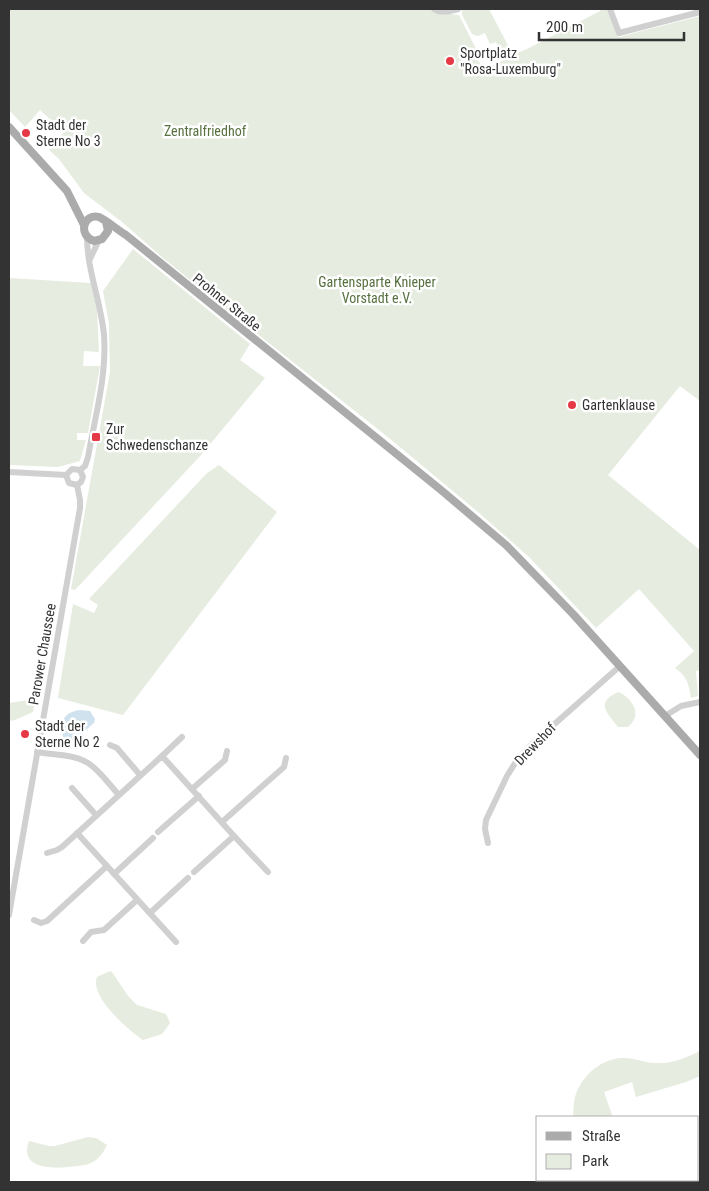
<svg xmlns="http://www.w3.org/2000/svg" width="709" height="1191" font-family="'Roboto Condensed',sans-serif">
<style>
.green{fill:#e6ecdf}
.water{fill:#cfe2ee}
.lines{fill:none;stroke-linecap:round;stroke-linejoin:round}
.minor{stroke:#d0d0d0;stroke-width:6}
.major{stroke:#ababab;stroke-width:8}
.poi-dot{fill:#e63946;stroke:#fff;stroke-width:2}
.labels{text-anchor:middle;stroke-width:5;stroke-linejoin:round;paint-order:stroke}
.poi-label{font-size:14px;fill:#333;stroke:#fff;text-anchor:start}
.park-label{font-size:14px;fill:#56703f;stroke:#fff}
.street-label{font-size:14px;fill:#333;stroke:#fff}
</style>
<rect width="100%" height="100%" fill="#fff"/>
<g class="green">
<path d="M9 9H433L436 12 459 15 476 49 474 52 483 70 504 60 496 42 490 44 485 33 478 36 472 34 462 15V11L464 9H489L512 53 520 52 529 48 600 11V9H607L619 37 700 16V401L680 386 608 475 700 550V670L696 671 698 696 691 698C689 685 687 676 675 668L694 651 639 589 596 628 529 557 478 512 389 438 222 306 163 258 122 222 84 193 59 159 49 150 64 132 40 110 25 127 9 110Z"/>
<polygon points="133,249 250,344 240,360 265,378 202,454 75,590 71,589 110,372 109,324 103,291"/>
<polygon points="9,278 91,283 97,310 99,352 84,351 83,366 100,366 88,433 77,433 77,440 86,440 80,461 58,467 9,465"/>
<polygon points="219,465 277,512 123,715 58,698 73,604 94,613 98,605 89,599 207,473"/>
<path d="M618 692C627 695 638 707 635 717 634 721 631 724 628 727H618C607 712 595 703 618 692Z"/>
<polygon points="35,699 33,712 15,720 9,721 9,703"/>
<path d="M110 971 112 972 128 996 137 1005 166 1014 170 1023 162 1034 143 1040C128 1030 89 996 97 977Z"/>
<path d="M700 1051V1076L686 1082 636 1097 632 1082 604 1092 612 1115 610 1117H573C574 1110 573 1101 576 1094 583 1075 601 1059 622 1058 634 1057 647 1064 660 1063 675 1063 687 1057 700 1051Z"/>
<path d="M88 1137 96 1138 107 1145C103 1153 99 1159 91 1163 85 1166 75 1166 68 1167 50 1169 19 1168 29 1141L49 1146H55Z"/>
</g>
<path class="water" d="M80 710 90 711 95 719 94 723 74 740 69 741 63 738C61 721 62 713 80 710Z"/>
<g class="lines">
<g class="minor">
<path d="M434 9C440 14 451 11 458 9"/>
<polyline points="610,9 619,33 700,12"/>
<polyline points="90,259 99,240"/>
<path d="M80 470 85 466 88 457C95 417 107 375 104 335 101 302 87 270 87 237"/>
<polyline points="9,472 66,475"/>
<polyline points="66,475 72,469 80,470"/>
<polyline points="66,475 69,483 77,485"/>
<polyline points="77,485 81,482 83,477 80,470"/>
<polyline points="665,716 681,706 700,702"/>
<polyline points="110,745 117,748 140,775"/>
<path d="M37 752C53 755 74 754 88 763 99 770 109 784 118 794"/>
<polyline points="162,756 182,737"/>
<polyline points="72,788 96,815"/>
<polyline points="192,789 225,760 227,751"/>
<polyline points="222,822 284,767 286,758"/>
<polyline points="158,832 199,796"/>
<polyline points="77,833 176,942"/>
<polyline points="234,836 268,872"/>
<polyline points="488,843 485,829 486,820 507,776 517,760 532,744 620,666"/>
<polyline points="47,853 57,850 62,847 162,756 234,836 194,872"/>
<polyline points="114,874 153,838"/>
<polyline points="150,913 188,878"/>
<polyline points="9,915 80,508 80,500 77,485"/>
<polyline points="34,920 41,923 47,921 107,866"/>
<polyline points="83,941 91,932 104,930 137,900"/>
</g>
<g class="major">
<polyline points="9,127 67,191 84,225"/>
<path d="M106 222 108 231 102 239 94 241C77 235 84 213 99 217 106 220 119 231 126 235L441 490 506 545 573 614 700 755"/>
</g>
</g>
<g class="poi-dot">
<circle cx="450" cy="61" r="5"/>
<circle cx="26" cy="133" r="5"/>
<circle cx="572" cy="405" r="5"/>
<rect x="91" y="432" width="10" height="10" rx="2.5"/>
<circle cx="25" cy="734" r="5"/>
</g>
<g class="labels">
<g class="poi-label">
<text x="460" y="58">Sportplatz<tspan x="460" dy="16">"Rosa-Luxemburg"</tspan></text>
<text x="36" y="130">Stadt der<tspan x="36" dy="16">Sterne No 3</tspan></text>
<text x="582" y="410">Gartenklause</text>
<text x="106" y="434">Zur<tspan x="106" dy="16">Schwedenschanze</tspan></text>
<text x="35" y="731">Stadt der<tspan x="35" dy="16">Sterne No 2</tspan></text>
</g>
<g class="park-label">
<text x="205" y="136">Zentralfriedhof</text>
<text x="377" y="287">Gartensparte Knieper<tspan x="377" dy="16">Vorstadt e.V.</tspan></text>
</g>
<g class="street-label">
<text transform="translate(227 302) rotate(39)" y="5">Prohner Straße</text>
<text transform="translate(42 654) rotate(-80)" y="5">Parower Chaussee</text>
<text transform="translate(535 744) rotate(-46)" y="5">Drewshof</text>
</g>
</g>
<rect width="709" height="1191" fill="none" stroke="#333333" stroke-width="20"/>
<rect x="536" y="1116" width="162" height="65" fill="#ffffff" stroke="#adadad"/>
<rect x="546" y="1132" width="25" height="8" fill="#ababab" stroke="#adadad"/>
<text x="582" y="1141" font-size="15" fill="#333333">Straße</text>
<rect x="546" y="1154" width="25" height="15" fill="#e6ecdf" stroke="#adadad"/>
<text x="582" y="1166" font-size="15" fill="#333333">Park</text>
<path d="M539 32v8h145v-8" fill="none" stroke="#333333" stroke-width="2.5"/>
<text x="546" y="32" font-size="15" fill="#333333" stroke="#ffffff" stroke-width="4" paint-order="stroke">200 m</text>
</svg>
